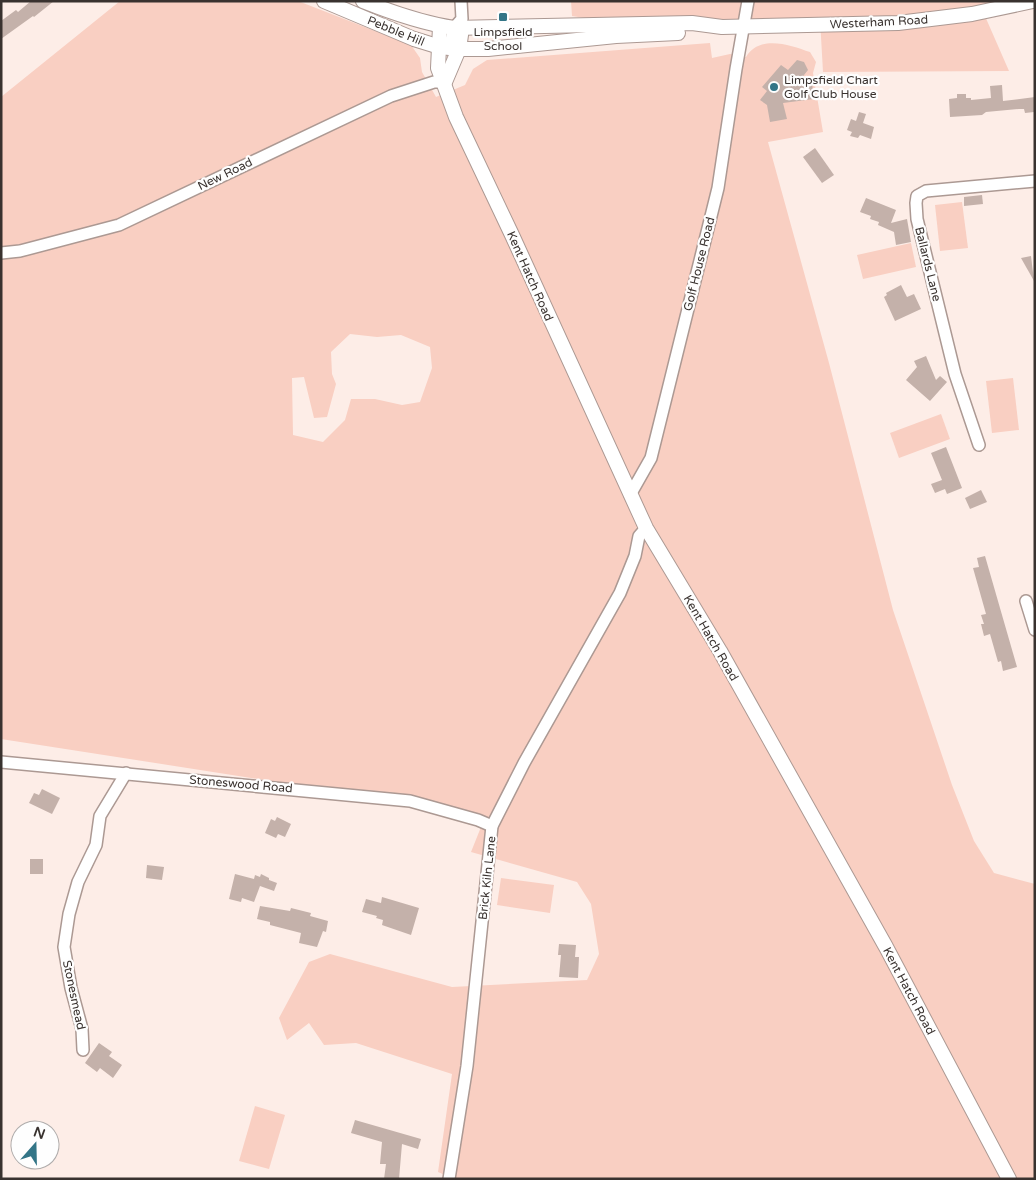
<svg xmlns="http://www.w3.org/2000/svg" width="1036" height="1180" font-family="'Varela Round',sans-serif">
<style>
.green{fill:#f9cfc2;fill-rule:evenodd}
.building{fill:#c4b1aa}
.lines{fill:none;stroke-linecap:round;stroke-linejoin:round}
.minor-casing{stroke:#ac9993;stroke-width:14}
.major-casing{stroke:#ac9993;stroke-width:16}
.minor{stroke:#fff;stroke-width:11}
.major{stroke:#fff;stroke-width:14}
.poi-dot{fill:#337587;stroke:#fefefe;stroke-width:2}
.labels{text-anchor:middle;stroke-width:4.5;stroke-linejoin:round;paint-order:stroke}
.street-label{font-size:12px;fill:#39322f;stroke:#fefefe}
.poi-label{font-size:12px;fill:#39322f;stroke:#fefefe}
</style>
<rect width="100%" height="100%" fill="#fdede7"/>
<g class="green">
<path d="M120 1H298L411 45 420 58 422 72 436 97 465 85 473 69 487 60 710 43 712 58 730 54 746 57C760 34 790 45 810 52L816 62 813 73 823 132 768 142 829 363 893 610 952 785 974 841 994 873 1035 884V1179H454L438 1172 452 1074 356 1043 324 1045 309 1023 287 1040 279 1018 309 962 330 954 452 987 587 980 599 954 591 904 577 882 471 852 485 817 401 796 297 785 1 739V97ZM350 334 377 337 401 335 430 347 432 368 420 402 402 405 375 399H351L345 420 323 442 293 435 292 378 304 377 314 418 327 417 336 384 332 374 331 352Z"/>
<polygon points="571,1 996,1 981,7 1009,71 823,72 820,19 659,22 596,20 572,16"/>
<polygon points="962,202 968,248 940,251 935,205"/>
<polygon points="911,243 916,267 863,279 857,255"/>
<polygon points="1013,378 1019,430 992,433 986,381"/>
<polygon points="941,414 950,439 899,458 890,433"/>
<polygon points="501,878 554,885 550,913 497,905"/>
<polygon points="255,1106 285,1115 269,1169 239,1161"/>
</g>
<g class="building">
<polygon points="31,1 54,1 34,17 33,16 1,39 1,21 16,10 18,12"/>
<polygon points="797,60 804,62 808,70 796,85 812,83 814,99 783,103 787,119 770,122 767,105 760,100 767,91 762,87 781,65 788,70"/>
<polygon points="1002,85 1003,101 1035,97 1034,112 1025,113 1024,109 1019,109 986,112 982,115 950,117 949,99 957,98 957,94 966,94 966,98 971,98 971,100 991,98 990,86"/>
<polygon points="859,112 866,114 863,123 874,127 871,139 860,135 858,138 850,136 852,132 847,130 851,119 856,121"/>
<polygon points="815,148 834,175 822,183 803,157"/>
<polygon points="982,195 983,204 964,206 964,197"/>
<polygon points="866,198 896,210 891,223 907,219 911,242 896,245 894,232 878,225 879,222 870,219 871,216 860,212"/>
<polygon points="1031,256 1034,281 1021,258"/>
<polygon points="901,285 907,297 914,294 921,309 895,321 884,297 887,295 886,293"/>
<polygon points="926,356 936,380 940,376 947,382 930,401 906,380 917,367 914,361"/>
<polygon points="946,447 962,488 947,494 945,489 935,493 931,484 942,480 931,453"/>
<polygon points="981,490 987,502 970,509 965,498"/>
<polygon points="985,556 1017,667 1003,671 1001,661 998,662 990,634 984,636 981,624 984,624 981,615 986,614 973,568 979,567 977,558"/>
<polygon points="42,789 60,798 52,814 29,803 34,793 39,795"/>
<polygon points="277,817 291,824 285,837 278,834 276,838 265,833 271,819 275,821"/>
<rect x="30" y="859" width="13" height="15"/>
<polygon points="147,865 164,867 162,880 146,878"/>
<polygon points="235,874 254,879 255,875 260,877 261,874 269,878 269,880 277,883 274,891 260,886 254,902 242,898 241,902 229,899"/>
<polygon points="382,897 419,908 411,935 382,925 383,920 376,918 377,916 362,912 366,899 381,903"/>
<polygon points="260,906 290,911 291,908 311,913 310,916 328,921 326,932 323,931 317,947 299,943 301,933 270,925 270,922 257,919"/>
<polygon points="559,944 576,945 575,957 579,957 578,978 559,977 561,955 558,955"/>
<polygon points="99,1043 112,1052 109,1056 122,1065 113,1078 100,1068 97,1072 85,1063"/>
<polygon points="355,1120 421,1139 418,1149 402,1144 399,1179 384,1179 386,1164 380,1164 382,1142 351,1133"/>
</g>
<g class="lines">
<g class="minor-casing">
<g id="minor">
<polyline points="449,48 454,28 462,19 461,1"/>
<polyline points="1,253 20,251 119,225 391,96 434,82 445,82"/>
<polyline points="979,445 955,374 917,219 916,203 917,196 926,191 1035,181"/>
<polyline points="630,495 651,458 718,188 736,69 748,1"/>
<polyline points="1026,601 1035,630"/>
<polyline points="1,762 410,801 478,820 492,826"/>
<polyline points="83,1050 82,1029 71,988 64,947 69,914 78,882 96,845 100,816 126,773"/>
<polyline points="449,1179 467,1066 492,826 524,763 620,593 635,556 639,536 646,528"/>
</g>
</g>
<g class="major-casing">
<g id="major">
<polyline points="324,1 414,39 440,47 459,49 488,49 616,36 678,33"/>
<path d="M363 1C393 13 422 23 454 28L692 23 722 27 898 23 972 14 1033 1"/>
<polyline points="440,27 438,68 456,117 512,235 646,528 720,651 886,947 1009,1179"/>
<polyline points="445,82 459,49 462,28"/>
</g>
</g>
<use href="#minor" class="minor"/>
<use href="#major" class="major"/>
</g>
<g class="poi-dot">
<rect x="498" y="12" width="10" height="10" rx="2.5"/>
<circle cx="774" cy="87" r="5"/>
</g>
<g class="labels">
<g class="street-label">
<text transform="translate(879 22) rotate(-3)" y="4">Westerham Road</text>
<text transform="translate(396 31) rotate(22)" y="4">Pebble Hill</text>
<text transform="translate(225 174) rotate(-26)" y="4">New Road</text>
<text transform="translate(699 264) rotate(-76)" y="4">Golf House Road</text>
<text transform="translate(928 264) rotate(76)" y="4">Ballards Lane</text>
<text transform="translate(530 276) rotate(66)" y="4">Kent Hatch Road</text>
<text transform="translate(711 638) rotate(60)" y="4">Kent Hatch Road</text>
<text transform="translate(241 784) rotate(5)" y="4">Stoneswood Road</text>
<text transform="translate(487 878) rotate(-84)" y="4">Brick Kiln Lane</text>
<text transform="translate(909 991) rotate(62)" y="4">Kent Hatch Road</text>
<text transform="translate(74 995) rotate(78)" y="4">Stonesmead</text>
</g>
<g class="poi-label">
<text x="503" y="36">Limpsfield<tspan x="503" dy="14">School</tspan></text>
<text x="784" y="84" text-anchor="start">Limpsfield Chart<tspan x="784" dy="14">Golf Club House</tspan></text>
</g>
</g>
<rect width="1036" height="1180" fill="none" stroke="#39322f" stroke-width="5"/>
<g transform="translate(35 1145) rotate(20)"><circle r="24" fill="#fefefe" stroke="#afacab"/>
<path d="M0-4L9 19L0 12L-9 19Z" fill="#337587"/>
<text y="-8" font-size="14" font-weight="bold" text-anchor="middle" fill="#39322f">N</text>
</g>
</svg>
